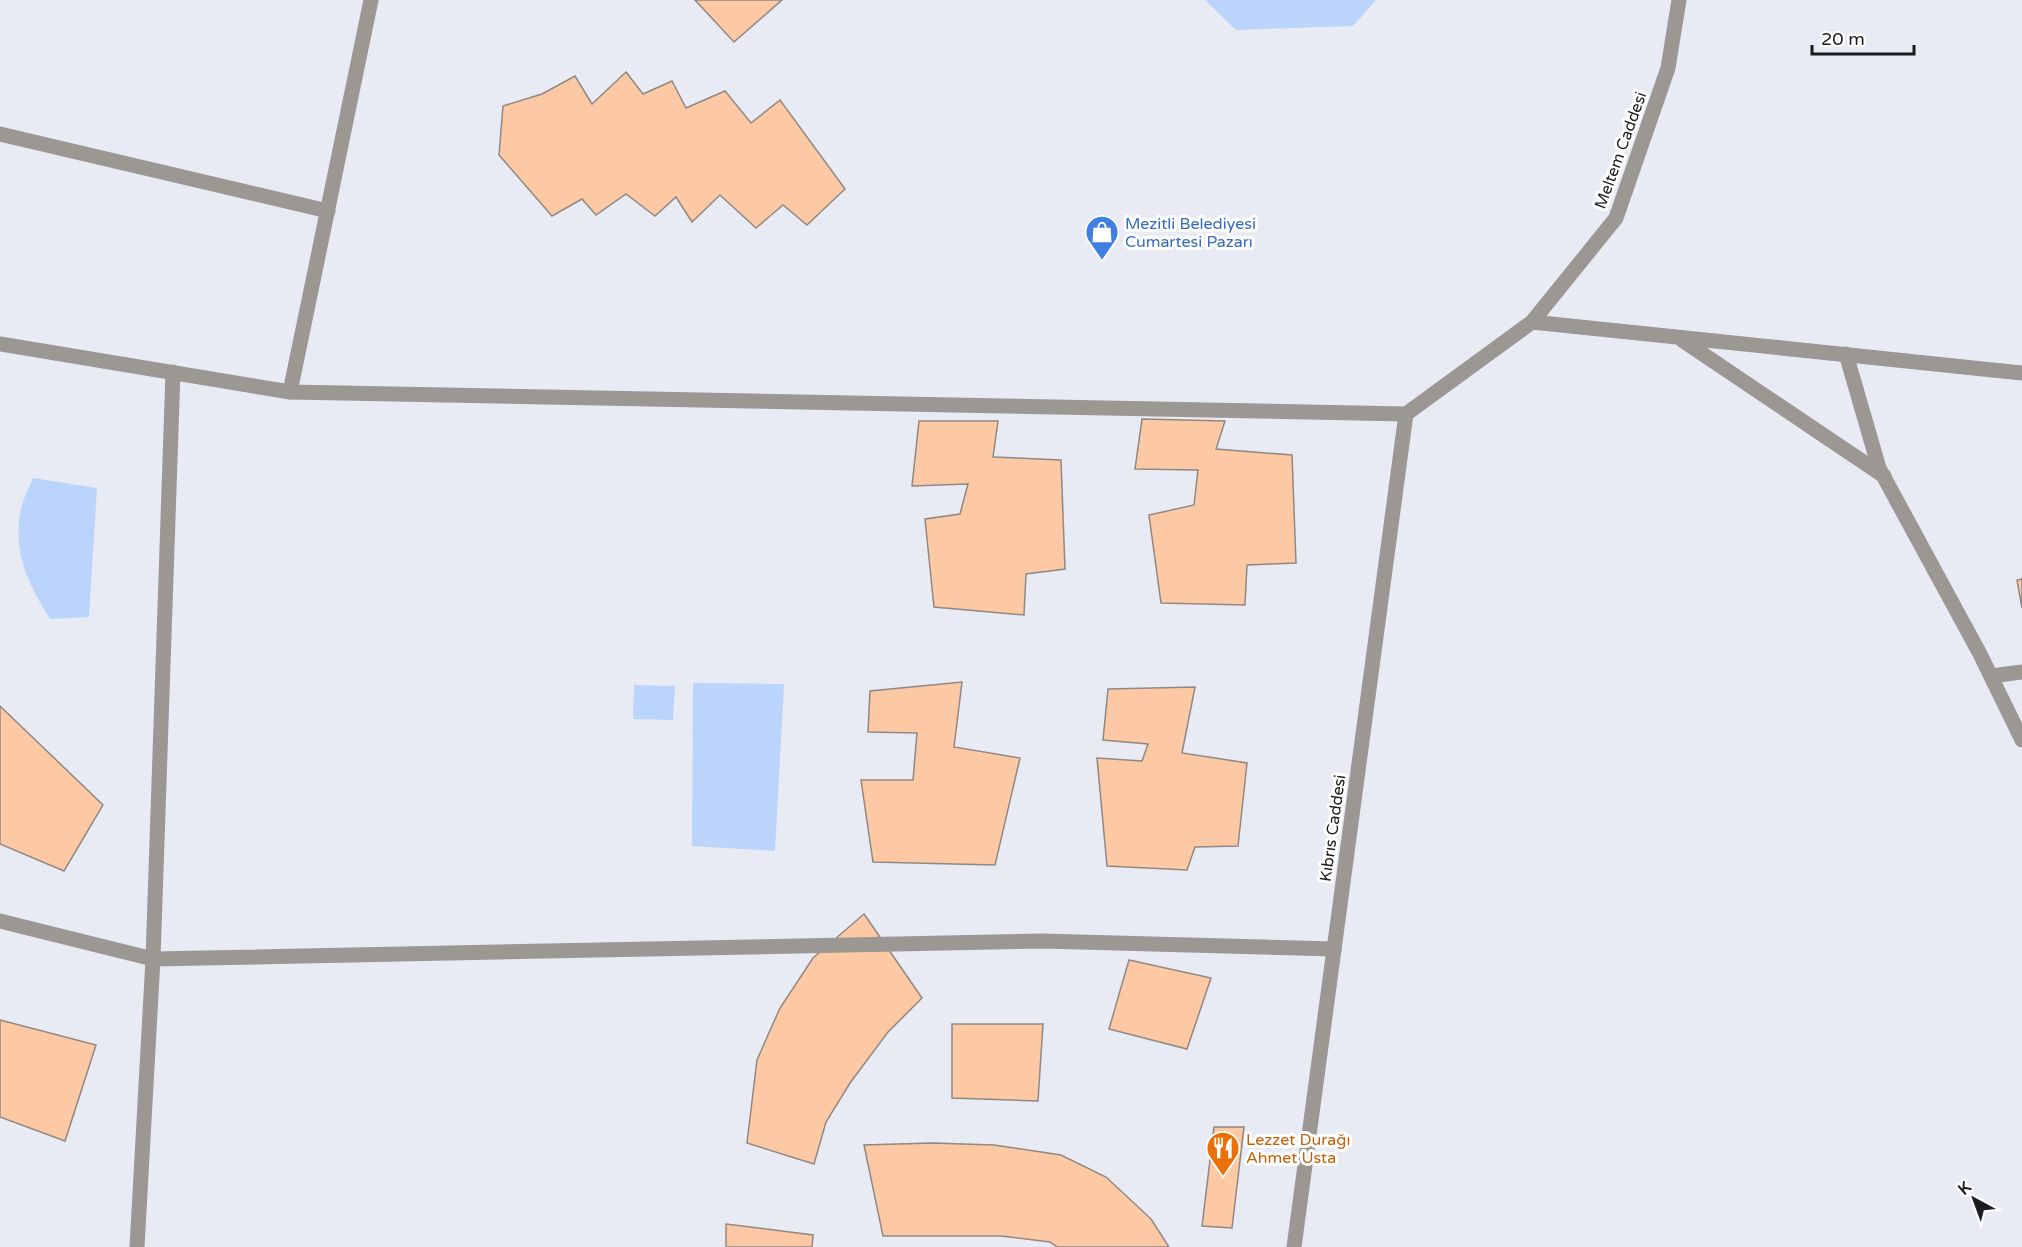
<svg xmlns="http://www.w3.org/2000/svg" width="2022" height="1247" font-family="'Varela Round',sans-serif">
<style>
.water{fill:#bbd4fb}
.building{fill:#fcc9a4;stroke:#918882;stroke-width:1.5}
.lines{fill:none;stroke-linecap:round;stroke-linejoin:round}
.street{stroke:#9b9894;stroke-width:15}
.labels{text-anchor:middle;stroke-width:6;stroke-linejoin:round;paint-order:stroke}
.street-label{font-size:16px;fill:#1b1c1f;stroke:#fff}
.shop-label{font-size:16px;fill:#366cbe;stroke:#fff;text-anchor:start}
.food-label{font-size:16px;fill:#c56008;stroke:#fff;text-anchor:start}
</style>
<rect width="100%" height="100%" fill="#e8eaf4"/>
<g class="water">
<polygon points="1205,0 1376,0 1353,26 1236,30"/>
<path d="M33 478 97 488 89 617 50 619C28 583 12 552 21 509 23 499 29 488 33 478Z"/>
<polygon points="693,683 784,684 775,851 692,846"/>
<polygon points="634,685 675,686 673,720 633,719"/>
</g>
<g class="building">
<polygon points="695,0 782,0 734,42"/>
<polygon points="626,72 643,94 672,81 686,108 725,91 751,123 780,100 845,189 807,225 783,205 756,228 720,195 692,222 676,197 655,216 626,194 596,215 582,199 552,216 499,155 503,106 542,94 575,76 592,104"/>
<polygon points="1142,419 1225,421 1216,449 1292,455 1296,563 1247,565 1245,605 1161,603 1149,515 1194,505 1198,470 1135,469"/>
<polygon points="919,421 998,421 993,457 1061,460 1065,569 1026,574 1024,615 934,607 925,519 960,514 968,484 912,486"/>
<polygon points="2022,579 2022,608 2017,580"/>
<polygon points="962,682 954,747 1020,758 995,865 873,862 861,780 913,780 917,733 868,732 870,691"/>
<polygon points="1195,687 1182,753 1247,763 1238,846 1195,847 1187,870 1107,866 1097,758 1142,761 1148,744 1103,740 1108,689"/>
<polygon points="0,706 103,805 64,871 0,844"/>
<polygon points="864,914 922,998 888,1032 850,1083 826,1122 814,1164 747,1143 757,1060 780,1008 813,958"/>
<polygon points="1129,960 1211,978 1187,1049 1109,1029"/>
<polygon points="0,1020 96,1045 65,1141 0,1117"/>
<polygon points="952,1024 1043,1024 1038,1101 952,1098"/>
<polygon points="1214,1127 1244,1127 1232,1228 1202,1226"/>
<polygon points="932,1143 994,1145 1061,1155 1106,1177 1151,1219 1169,1247 1057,1247 1050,1242 1001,1236 883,1236 864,1145"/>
<polygon points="726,1224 813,1235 812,1247 726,1247"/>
</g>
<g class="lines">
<g class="street">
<polyline points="0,134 328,211"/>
<polyline points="1532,322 2022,373"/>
<polyline points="1682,340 1884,476"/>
<polyline points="0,344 290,392 1406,414 1532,322 1616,218 1668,68 1679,0"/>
<polyline points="1846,354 1879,468 1980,654 2022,740"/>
<polyline points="290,392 371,0"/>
<polyline points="1991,676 2022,672"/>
<polyline points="0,921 153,959 1042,941 1334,949"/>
<polyline points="137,1247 153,959 173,372"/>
<polyline points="1294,1247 1406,414"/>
</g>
</g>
<defs>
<g id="shop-pin" transform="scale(1.725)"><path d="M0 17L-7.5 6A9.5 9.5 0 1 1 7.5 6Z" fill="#3f7fe0" stroke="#fff"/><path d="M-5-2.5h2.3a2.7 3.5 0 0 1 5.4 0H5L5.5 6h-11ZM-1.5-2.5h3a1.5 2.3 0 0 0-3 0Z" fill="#fff"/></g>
<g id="restaurant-pin" transform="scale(1.725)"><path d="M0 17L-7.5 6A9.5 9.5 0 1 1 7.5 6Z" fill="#e8710a" stroke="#fff"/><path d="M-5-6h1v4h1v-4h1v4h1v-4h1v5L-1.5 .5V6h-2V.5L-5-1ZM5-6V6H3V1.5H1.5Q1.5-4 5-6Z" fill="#fff"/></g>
</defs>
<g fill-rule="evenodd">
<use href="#shop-pin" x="1102" y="232"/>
<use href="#restaurant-pin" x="1223" y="1148"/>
</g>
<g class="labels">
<g class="street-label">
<text transform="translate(1620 150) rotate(-70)" y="6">Meltem Caddesi</text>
<text transform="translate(1332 828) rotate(-82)" y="6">Kıbrıs Caddesi</text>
</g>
<g class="shop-label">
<text x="1125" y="229">Mezitli Belediyesi<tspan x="1125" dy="18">Cumartesi Pazarı</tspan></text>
</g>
<g class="food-label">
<text x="1246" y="1145">Lezzet Durağı<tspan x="1246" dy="18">Ahmet Usta</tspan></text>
</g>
</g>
<g transform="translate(1974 1199) rotate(319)" stroke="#ffffff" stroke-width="4.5" paint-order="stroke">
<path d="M0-4.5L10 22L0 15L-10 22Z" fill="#1b1c1f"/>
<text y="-9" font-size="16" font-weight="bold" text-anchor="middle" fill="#1b1c1f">K</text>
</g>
<path d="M1812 45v9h102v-9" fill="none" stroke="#1b1c1f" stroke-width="3"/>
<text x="1821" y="45" font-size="18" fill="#1b1c1f" stroke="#ffffff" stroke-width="4.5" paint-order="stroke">20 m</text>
</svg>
